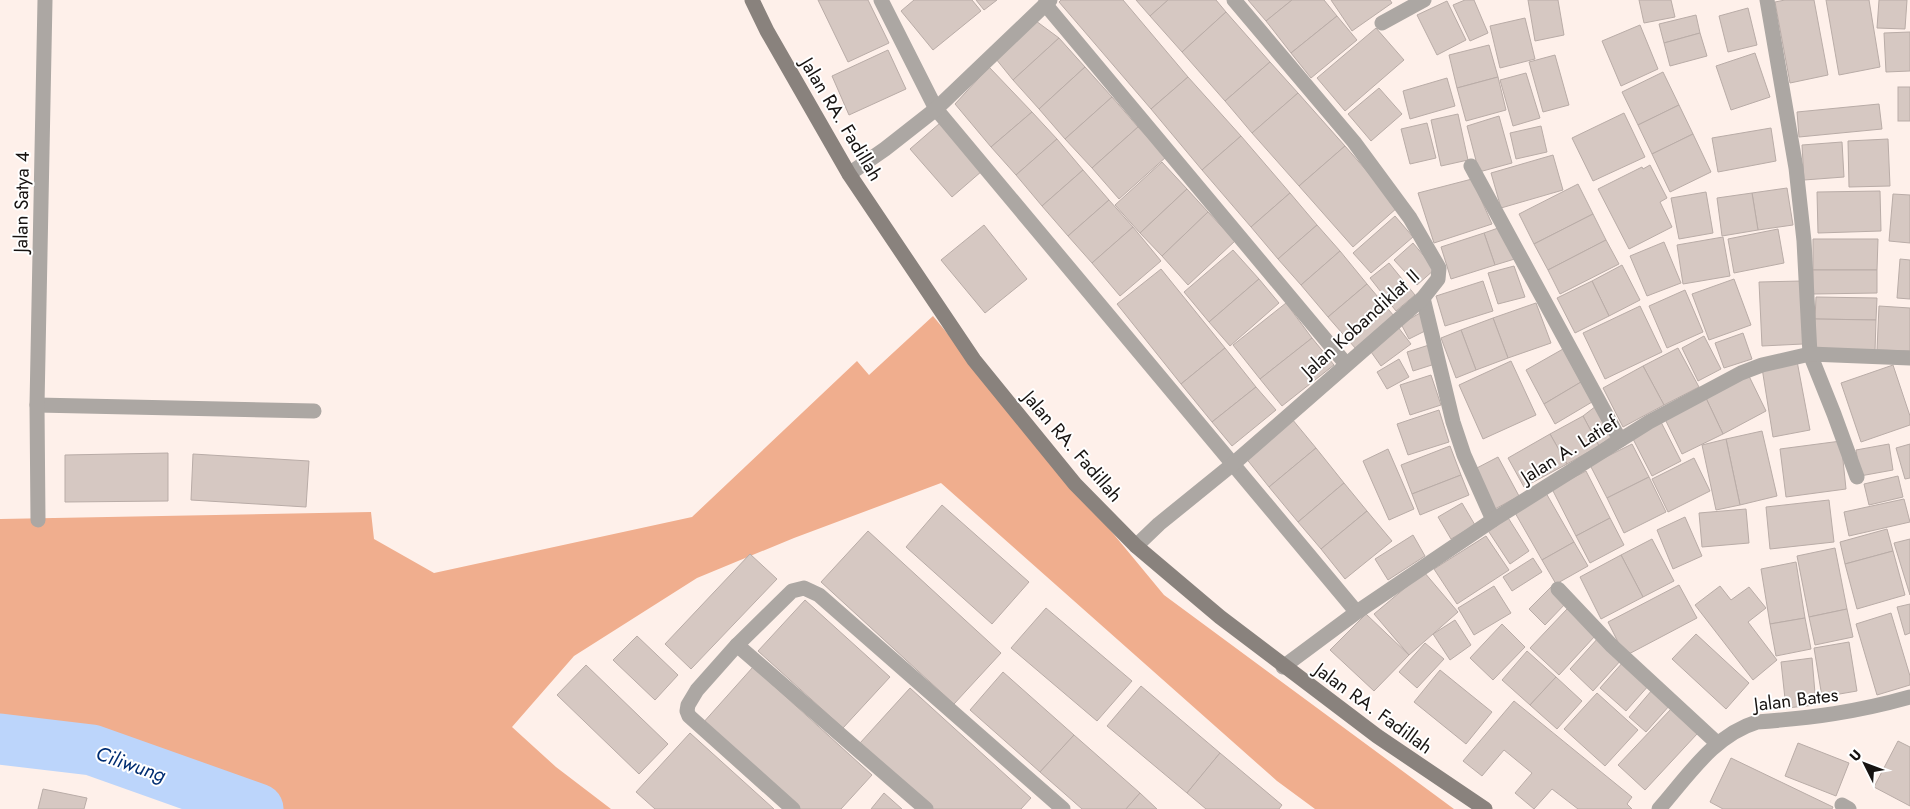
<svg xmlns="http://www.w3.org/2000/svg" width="1910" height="809" font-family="Jost,sans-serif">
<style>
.green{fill:#f0ae8e}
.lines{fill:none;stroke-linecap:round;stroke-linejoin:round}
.river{stroke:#bcd5fb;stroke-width:51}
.building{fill:#d6c8c2;stroke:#b9aca7}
.minor{stroke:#aca7a3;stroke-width:15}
.secondary{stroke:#89827d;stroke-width:15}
.labels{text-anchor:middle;stroke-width:4;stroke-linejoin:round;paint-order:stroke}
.street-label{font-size:19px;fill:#171311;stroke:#fff}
.water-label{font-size:20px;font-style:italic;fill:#002d72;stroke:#fff}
</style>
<rect width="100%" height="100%" fill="#fef0ea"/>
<polygon class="green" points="933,316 1164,595 1454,809 1315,809 1277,781 941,483 794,538 697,578 574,656 512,727 556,767 611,809 255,809 189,778 0,754 0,519 371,512 374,539 434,573 692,517 857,361 869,375"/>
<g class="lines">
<polyline class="river" points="0,739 92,750 258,809"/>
</g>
<g class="building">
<polygon points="818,0 868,0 889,43 848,62"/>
<polygon points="914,0 972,0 981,11 933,50 901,11"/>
<polygon points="976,0 997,0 984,10"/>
<polygon points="1061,0 1123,0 1188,77 1151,109 1059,2"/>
<polygon points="1136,0 1168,0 1150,16"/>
<polygon points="1168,0 1216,0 1226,12 1182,52 1150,16"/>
<polygon points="1248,0 1292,0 1266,21"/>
<polygon points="1292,0 1324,0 1337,16 1291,53 1266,21"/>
<polygon points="1331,0 1390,0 1392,3 1352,31"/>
<polygon points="1465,0 1474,0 1488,33 1470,41 1453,5"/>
<polygon points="1528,0 1558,0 1564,35 1535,41"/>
<polygon points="1639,0 1671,0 1675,17 1644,23"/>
<polygon points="1785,0 1814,0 1828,75 1790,83 1775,2"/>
<polygon points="1826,0 1869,0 1880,67 1839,75"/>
<polygon points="1879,0 1907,0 1905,29 1877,28"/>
<polygon points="1447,1 1466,40 1437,55 1417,15"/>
<polygon points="1748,8 1757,45 1728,52 1719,16"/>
<polygon points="1226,12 1270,62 1225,101 1182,52"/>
<polygon points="1696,15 1700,33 1664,43 1659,24"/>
<polygon points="1337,16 1357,40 1311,78 1291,53"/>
<polygon points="1525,18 1535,59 1500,68 1490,26"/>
<polygon points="1036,21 1059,38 1013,80 996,59"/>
<polygon points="1640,25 1658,69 1621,86 1602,41"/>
<polygon points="1376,28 1404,60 1345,111 1317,78"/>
<polygon points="1910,32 1910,71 1886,72 1884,33"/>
<polygon points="1700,33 1707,56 1670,66 1664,43"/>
<polygon points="1059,38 1085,67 1039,109 1013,80"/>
<polygon points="1489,45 1498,77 1457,88 1449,55"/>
<polygon points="888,50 906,89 849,115 832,76"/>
<polygon points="1755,53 1770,97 1731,110 1716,66"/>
<polygon points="1555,55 1569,105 1543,112 1529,62"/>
<polygon points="1270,62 1298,93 1252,133 1225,101"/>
<polygon points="989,67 1032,112 991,147 955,104"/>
<polygon points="1085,67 1112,97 1065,139 1039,109"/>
<polygon points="1663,72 1679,105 1638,125 1622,92"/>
<polygon points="1526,73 1540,118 1513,126 1500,80"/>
<polygon points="1188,77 1241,136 1202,170 1151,109"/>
<polygon points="1498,77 1506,110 1466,121 1457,88"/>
<polygon points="1447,78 1455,106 1410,119 1403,91"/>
<rect x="1898" y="87" width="12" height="34"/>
<polygon points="1379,88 1402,114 1371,141 1348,114"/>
<polygon points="1298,93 1345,146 1299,186 1252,133"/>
<polygon points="1112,97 1138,127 1092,168 1065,139"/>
<polygon points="1879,104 1882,129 1799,137 1797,112"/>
<polygon points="1679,105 1693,134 1652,154 1638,125"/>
<polygon points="1032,112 1057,139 1016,175 991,147"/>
<polygon points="1624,113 1645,157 1593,181 1572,138"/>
<polygon points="1458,114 1468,160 1441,166 1431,120"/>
<polygon points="1499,116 1512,163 1479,172 1467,126"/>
<polygon points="940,123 982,171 952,197 910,149"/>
<polygon points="1427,123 1436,158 1410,164 1401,129"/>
<polygon points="1541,126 1547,152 1516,159 1510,133"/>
<polygon points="1138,127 1166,157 1119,199 1092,168"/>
<polygon points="1771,128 1776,161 1718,172 1712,138"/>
<polygon points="1693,134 1711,172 1670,192 1652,154"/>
<polygon points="1241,136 1290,193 1251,227 1202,170"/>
<polygon points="1057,139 1083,170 1042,206 1016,175"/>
<polygon points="1888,139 1890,186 1849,187 1848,141"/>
<polygon points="1842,142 1844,177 1804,180 1802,145"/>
<polygon points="1345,146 1398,207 1353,247 1299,186"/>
<polygon points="1553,155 1563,190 1501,208 1491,173"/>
<polygon points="1162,162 1187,189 1140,233 1115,205"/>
<polygon points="1650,165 1667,198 1660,202 1672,227 1629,249 1598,189 1642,167 1643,169"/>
<polygon points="1083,170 1109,200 1068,236 1042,206"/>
<polygon points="1472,179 1492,224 1434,243 1418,193"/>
<polygon points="1578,184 1593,214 1534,244 1519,214"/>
<polygon points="1787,188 1793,225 1758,230 1752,193"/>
<polygon points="1187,189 1208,212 1162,256 1140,233"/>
<polygon points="1880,191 1881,231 1818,233 1817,192"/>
<polygon points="1706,192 1713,233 1679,239 1671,198"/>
<polygon points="1290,193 1317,225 1278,259 1251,227"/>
<polygon points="1752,193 1758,230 1722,236 1717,198"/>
<polygon points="1893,194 1910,195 1910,243 1889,241"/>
<polygon points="1109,200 1133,227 1092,263 1068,236"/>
<polygon points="1208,212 1235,241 1188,285 1162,256"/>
<polygon points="1593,214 1606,240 1548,270 1534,244"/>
<polygon points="1395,216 1413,237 1371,273 1353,253"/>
<polygon points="984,225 1027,279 985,313 941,260"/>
<polygon points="1317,225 1340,251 1301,285 1278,259"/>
<polygon points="1133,227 1161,261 1120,296 1092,263"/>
<polygon points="1501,227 1518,258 1495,265 1484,233"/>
<polygon points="1778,229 1784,263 1734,273 1728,239"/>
<polygon points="1484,233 1495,265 1451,279 1441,247"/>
<polygon points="1723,237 1730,276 1683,284 1677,245"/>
<polygon points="1813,239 1878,239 1877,270 1813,270"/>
<polygon points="1606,240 1619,264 1560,294 1548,270"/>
<polygon points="1664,242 1681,283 1647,296 1630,256"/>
<polygon points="1413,243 1435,269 1417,285 1394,260"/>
<polygon points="1233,250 1259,279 1209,322 1184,292"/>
<polygon points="1340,251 1367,284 1328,317 1301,285"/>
<polygon points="1900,259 1910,260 1910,299 1897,298"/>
<polygon points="1389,263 1415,295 1396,311 1370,278"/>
<polygon points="1622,265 1640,300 1609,316 1592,281"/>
<polygon points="1514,266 1525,297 1498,304 1488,273"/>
<polygon points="1161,269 1225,348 1181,384 1117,304"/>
<polygon points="1813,270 1877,270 1877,293 1813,294"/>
<polygon points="1259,279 1279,303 1230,346 1209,322"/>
<polygon points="1734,279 1751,325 1709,340 1692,294"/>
<polygon points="1483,281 1493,311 1445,326 1436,296"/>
<polygon points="1592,281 1609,316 1575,333 1557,298"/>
<polygon points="1801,281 1803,344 1762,346 1759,282"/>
<polygon points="1367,284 1394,316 1356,349 1328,317"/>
<polygon points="1685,290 1703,332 1667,348 1649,306"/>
<polygon points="1816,297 1877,298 1876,320 1815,319"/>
<polygon points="1286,303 1312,338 1260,379 1233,345"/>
<polygon points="1536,303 1551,343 1508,358 1493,318"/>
<polygon points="1640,306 1662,352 1605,379 1583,333"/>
<polygon points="1879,306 1910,308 1910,351 1877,350"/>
<polygon points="1420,313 1429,329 1409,339 1401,324"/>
<polygon points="1493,318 1508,358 1476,370 1461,330"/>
<polygon points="1815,319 1876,320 1875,351 1814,350"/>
<polygon points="1398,327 1411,344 1381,366 1369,349"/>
<polygon points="1461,330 1476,370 1456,378 1441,338"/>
<polygon points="1743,333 1752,359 1724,368 1715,343"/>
<polygon points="1704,336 1721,369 1698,381 1682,348"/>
<polygon points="1312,338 1334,365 1282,406 1260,379"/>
<polygon points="1429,345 1435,364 1413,371 1407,352"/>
<polygon points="1225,348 1256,387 1212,422 1181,384"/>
<polygon points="1678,348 1699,387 1664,405 1643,366"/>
<polygon points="1563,349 1581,382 1544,404 1526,370"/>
<polygon points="1399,359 1409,377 1387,389 1377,372"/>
<polygon points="1511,361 1536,415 1483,439 1459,385"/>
<polygon points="1797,361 1810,430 1773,437 1762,368"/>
<polygon points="1893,365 1910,416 1910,425 1861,442 1841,383"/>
<polygon points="1643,366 1664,405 1623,427 1603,388"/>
<polygon points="1748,374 1766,411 1723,434 1705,396"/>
<polygon points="1431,375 1441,405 1410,415 1400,385"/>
<polygon points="1581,382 1592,402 1555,424 1544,404"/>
<polygon points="1256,387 1276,410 1232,446 1212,422"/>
<polygon points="1705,396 1723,434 1682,454 1664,417"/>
<polygon points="1596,406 1612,436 1599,446 1583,416"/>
<polygon points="1439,410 1449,442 1408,455 1397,424"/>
<polygon points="1583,416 1599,446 1567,464 1550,434"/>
<polygon points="1292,419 1316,448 1269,487 1245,457"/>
<polygon points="1661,422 1681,461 1652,476 1632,437"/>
<polygon points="1762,431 1777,496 1740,505 1726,439"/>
<polygon points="1550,434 1567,464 1524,487 1508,458"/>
<polygon points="1726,439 1740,505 1716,510 1702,445"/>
<polygon points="1841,441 1846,489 1786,497 1780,449"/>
<polygon points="1632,444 1649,477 1607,498 1590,465"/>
<polygon points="1889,444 1893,470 1860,476 1856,450"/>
<polygon points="1910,444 1910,478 1905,479 1896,448"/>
<polygon points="1450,446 1461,475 1412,494 1401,465"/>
<polygon points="1316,448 1344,483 1298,522 1269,487"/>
<polygon points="1388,449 1414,509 1389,520 1363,461"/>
<polygon points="168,453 168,501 65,502 65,455"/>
<polygon points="193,454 309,461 306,507 191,500"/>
<polygon points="1498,457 1519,496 1495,509 1473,470"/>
<polygon points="1694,458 1710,491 1668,512 1652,479"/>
<polygon points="1586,471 1610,518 1576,536 1552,489"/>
<polygon points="1461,475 1469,495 1420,515 1412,494"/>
<polygon points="1898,476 1903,497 1869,505 1864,484"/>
<polygon points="1649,477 1666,512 1624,533 1607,498"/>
<polygon points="1344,483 1367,511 1321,549 1298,522"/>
<polygon points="1546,493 1574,542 1542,560 1514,511"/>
<polygon points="1904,499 1910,522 1849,536 1844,512"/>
<polygon points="1829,500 1834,542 1770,549 1766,507"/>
<polygon points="1462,503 1475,525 1451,539 1438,517"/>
<polygon points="942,505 1029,582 992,624 906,547"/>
<polygon points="1746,509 1749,543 1702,547 1699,513"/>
<polygon points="1367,511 1392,541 1345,579 1321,549"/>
<polygon points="1507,516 1529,551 1510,564 1487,529"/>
<polygon points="1685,517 1702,556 1673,569 1657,530"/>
<polygon points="1610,518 1624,545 1590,563 1576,536"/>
<polygon points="1887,529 1893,551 1845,564 1840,542"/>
<polygon points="868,531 1001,653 954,704 821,582"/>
<polygon points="1413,535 1425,556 1388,580 1375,559"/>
<polygon points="1486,536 1509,570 1457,604 1434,569"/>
<polygon points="1652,539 1674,581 1643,597 1621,555"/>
<polygon points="1910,539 1910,595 1894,543"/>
<polygon points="1574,542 1588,566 1556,584 1542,560"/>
<polygon points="1835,548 1847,609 1809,617 1797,556"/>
<polygon points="1893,551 1905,595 1857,609 1845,564"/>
<polygon points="750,554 777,579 691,669 665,644"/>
<polygon points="1621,555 1643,597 1601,619 1580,577"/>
<polygon points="1533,558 1542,572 1512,591 1503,577"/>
<polygon points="1796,562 1805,618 1770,624 1761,569"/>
<polygon points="1424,572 1458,612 1409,655 1374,614"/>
<polygon points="1679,585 1697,618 1625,656 1608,622"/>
<polygon points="1494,586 1511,613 1474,635 1458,608"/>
<polygon points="1720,586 1731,600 1749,587 1766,608 1748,622 1777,660 1753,680 1695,605"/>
<polygon points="1551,587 1567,602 1545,625 1529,609"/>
<polygon points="805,600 890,677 843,728 758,651"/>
<polygon points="1910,604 1910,633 1905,635 1897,607"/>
<polygon points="1046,608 1132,681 1097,721 1011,648"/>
<polygon points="1567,609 1595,636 1559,675 1530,648"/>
<polygon points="1847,609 1853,637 1815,645 1809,617"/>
<polygon points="1891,613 1910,676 1910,685 1877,695 1856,624"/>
<polygon points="1366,614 1409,655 1374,691 1330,650"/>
<polygon points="1805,618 1811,649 1776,656 1770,624"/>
<polygon points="1455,620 1471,645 1450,660 1433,634"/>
<polygon points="1502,624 1525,647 1493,680 1470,658"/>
<polygon points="1696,634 1749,683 1726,709 1672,659"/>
<polygon points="637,636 678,675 655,700 613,660"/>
<polygon points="1599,637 1622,659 1593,691 1570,669"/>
<polygon points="1849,642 1857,691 1822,697 1814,648"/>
<polygon points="1425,643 1444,659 1417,688 1399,672"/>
<polygon points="1527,651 1556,677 1530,705 1502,680"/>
<polygon points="1812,658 1816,705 1786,708 1781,662"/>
<polygon points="1624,661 1650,684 1626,711 1600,688"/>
<polygon points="586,665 668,744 639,774 557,695"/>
<polygon points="753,667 872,775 841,809 796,809 702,724"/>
<polygon points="1440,670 1492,712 1466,744 1414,702"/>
<polygon points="1003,672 1074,735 1040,772 970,710"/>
<polygon points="1556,677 1582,701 1557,729 1530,705"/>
<polygon points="1141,686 1220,753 1187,793 1107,726"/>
<polygon points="910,688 1031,798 1021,809 932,809 860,743"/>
<polygon points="1652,690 1670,705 1646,732 1629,717"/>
<polygon points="1597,693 1638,730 1605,766 1564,729"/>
<polygon points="1514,701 1632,797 1627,804 1632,809 1578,809 1552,789 1534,809 1515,793 1532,773 1504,750 1482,776 1463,761"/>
<polygon points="1671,709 1697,734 1645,790 1618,765"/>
<polygon points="690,733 774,809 655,809 636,792"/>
<polygon points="1074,735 1140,793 1126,809 1082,809 1040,772"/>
<polygon points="1898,741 1910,747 1910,806 1874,787"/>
<polygon points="1798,743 1849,763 1836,796 1785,776"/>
<polygon points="1220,753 1282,805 1279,809 1206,809 1187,793"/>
<polygon points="1731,758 1833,807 1832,809 1723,809 1710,802"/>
<polygon points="43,789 87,798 84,809 38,809"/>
<polygon points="884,793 902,809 871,809"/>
<polygon points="1140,793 1157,809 1126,809"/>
</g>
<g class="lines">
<g class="minor">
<polyline points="881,0 936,109 1354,609"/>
<polyline points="1767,0 1796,168 1804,241 1810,354 1834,414 1857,477"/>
<polyline points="1045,4 1346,364"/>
<polyline points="1382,23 1424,0"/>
<polyline points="1471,166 1620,440"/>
<polyline points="849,174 885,149 936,109 1050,0"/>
<polyline points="1423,298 1453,422 1464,455 1493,520"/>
<polyline points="37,405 314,411"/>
<polyline points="38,520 37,405 45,0"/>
<polyline points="1136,546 1159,524 1233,464 1423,298 1438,279 1439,268 1410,218 1354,142 1234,0"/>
<polyline points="1558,589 1612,646 1717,743"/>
<polyline points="737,645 926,809"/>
<polyline points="1283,667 1357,612 1493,520 1649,422 1741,373 1762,365 1810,354 1910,358"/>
<polyline points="1842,805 1849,809"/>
<polyline points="793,809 689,716 687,711 688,705 697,690 737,645 792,591 804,588 819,595 1063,809"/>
<path d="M1659 809C1688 776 1714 735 1757 722 1812 718 1857 712 1910 697"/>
</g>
<polyline class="secondary" points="752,0 767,31 849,174 974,360 1075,484 1136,546 1220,617 1377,736 1485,809"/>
</g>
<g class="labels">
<g class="street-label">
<text transform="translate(842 119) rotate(59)" y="7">Jalan RA. Fadillah</text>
<text transform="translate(21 202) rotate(-89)" y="7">Jalan Satya 4</text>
<text transform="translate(1360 323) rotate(-42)" y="7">Jalan Kobandiklat II</text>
<text transform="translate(1073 446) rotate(49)" y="7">Jalan RA. Fadillah</text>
<text transform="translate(1569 449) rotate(-32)" y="7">Jalan A. Latief</text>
<text transform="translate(1796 699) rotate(-7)" y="7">Jalan Bates</text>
<text transform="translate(1374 708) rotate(36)" y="7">Jalan RA. Fadillah</text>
</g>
<g class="water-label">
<text transform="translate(131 764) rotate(19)" y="7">Ciliwung</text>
</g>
</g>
<g transform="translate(1865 764) rotate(312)" stroke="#ffffff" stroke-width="4" paint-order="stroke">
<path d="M0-4L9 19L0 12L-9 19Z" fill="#171311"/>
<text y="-8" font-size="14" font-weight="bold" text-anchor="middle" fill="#171311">U</text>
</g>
</svg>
